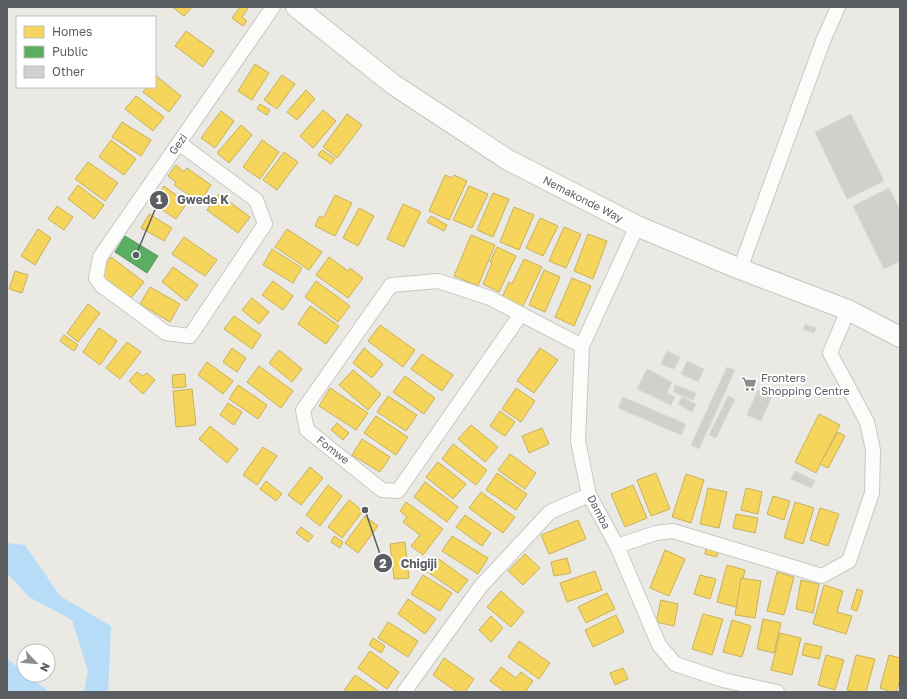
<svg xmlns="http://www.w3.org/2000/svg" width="907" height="699" font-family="'Golos Text',sans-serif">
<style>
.water{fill:#b6dcf7}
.homes{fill:#f6d55c;stroke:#c7b15e}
.public{fill:#5aae61;stroke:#5a9662}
.building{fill:#d1d0cd;stroke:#dad8d4}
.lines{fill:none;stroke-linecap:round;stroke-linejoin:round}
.street-casing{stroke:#c7c7c6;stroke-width:16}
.secondary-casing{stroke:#c5c6c5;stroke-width:22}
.street{stroke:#fcfcfb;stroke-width:14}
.secondary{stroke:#fcfcfb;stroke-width:20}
.labels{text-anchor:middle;stroke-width:4;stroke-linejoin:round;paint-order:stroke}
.street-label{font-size:11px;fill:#5a5e63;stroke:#fff}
.poi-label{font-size:11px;fill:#5a5e63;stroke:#fff;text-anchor:start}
.leader{fill:none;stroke:#5a5e63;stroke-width:1.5}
.callout-dot{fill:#5a5e63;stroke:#fff;stroke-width:1.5}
.mark-label{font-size:12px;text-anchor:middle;font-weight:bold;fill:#fff}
.callout-label{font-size:12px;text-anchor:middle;font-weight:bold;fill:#5a5e63;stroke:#fff;stroke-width:4;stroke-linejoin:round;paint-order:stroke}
</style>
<rect width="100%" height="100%" fill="#eae9e4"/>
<g class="water">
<polygon points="7,543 25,545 60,596 111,626 108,692 84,692 88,671 72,620 29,597 7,573"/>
<polygon points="7,659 24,672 24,675 27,675 49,692 7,692"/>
</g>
<g class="homes">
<polygon points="172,7 192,7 184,16"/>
<polygon points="240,7 249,7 242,17 247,21 243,26 232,18"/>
<polygon points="186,31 214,51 203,67 175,46"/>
<polygon points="255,64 269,73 252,100 238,91"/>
<polygon points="155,75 181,96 169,112 143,92 147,87 155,87"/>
<polygon points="282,75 295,84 277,109 264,100"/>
<polygon points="306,90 315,99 297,120 287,112"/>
<polygon points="136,96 164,117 153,131 125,109"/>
<polygon points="260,104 270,110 267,115 257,109"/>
<polygon points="323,110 336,121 313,148 300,136"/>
<polygon points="221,111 234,121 215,148 201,138"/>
<polygon points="347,114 362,125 337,158 323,147"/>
<polygon points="122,122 151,140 141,156 112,137"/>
<polygon points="241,125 252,135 229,163 217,153"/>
<polygon points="111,140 136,159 124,175 99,157"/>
<polygon points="262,140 279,152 260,179 243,167"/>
<polygon points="322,150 335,159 331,164 318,155"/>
<polygon points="284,152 298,162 277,190 263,180"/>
<polygon points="88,162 118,183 105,201 75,179"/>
<polygon points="176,165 184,172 187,168 211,185 200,202 174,185 176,182 168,176"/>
<polygon points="445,175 452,178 454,175 467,181 449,220 429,211"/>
<polygon points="78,185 104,205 94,219 68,199"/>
<polygon points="164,186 187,203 176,219 152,203"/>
<polygon points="469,186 488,194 472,228 453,220"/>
<polygon points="493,193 509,199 493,237 477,230"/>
<polygon points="219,194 250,217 238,233 207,210"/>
<polygon points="335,195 352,203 335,236 315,226 319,217 324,217"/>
<polygon points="403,204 421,212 404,247 387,239"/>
<polygon points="57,206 73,217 64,230 48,219"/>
<polygon points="514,207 534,215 519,250 500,242"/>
<polygon points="359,208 374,216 358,246 343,238"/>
<polygon points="149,214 172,228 164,241 141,228"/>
<polygon points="431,216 447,225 444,231 427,222"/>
<polygon points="540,218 558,226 543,256 526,248"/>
<polygon points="564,227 581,234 566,268 549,261"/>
<polygon points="38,229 51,238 35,265 21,256"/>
<polygon points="287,229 322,252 309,270 275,247"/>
<polygon points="588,234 607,241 593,279 574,271"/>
<polygon points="471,235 495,245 478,286 454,276"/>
<polygon points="184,237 217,260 205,276 172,254"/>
<polygon points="497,247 516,256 499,292 483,284 492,263 490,262"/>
<polygon points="272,249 302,268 293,283 263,265"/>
<polygon points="111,257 144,282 131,298 99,274"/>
<polygon points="329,257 348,271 350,268 363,278 348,298 316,275"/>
<polygon points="524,259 542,267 521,310 501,300 509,282 512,284"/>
<polygon points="173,267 198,285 186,301 162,282"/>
<polygon points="544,270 560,277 545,312 529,305"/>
<polygon points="15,271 28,275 22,293 9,289"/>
<polygon points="572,278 591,286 574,326 555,317"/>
<polygon points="273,281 293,296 283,310 262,295"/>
<polygon points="316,281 350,306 338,322 305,297"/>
<polygon points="150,287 180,304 170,322 140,304"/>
<polygon points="252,298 269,312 259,324 242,310"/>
<polygon points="88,304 100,313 78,342 67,333"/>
<polygon points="310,306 339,326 326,344 298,324"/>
<polygon points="234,316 261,335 252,349 224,329"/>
<polygon points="380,325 415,350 403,367 368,341"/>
<polygon points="99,328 117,341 100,365 83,352"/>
<polygon points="64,335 78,345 74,351 60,341"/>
<polygon points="127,342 141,352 120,379 106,368"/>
<polygon points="232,348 246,358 237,372 223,362"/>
<polygon points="364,348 383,364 372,378 353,363"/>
<polygon points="540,348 558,360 534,393 517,381"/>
<polygon points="279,350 302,369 292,382 269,363"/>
<polygon points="422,354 453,375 442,391 411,369"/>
<polygon points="207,362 233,381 223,394 198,375"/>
<polygon points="259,366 293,391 281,408 247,382"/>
<polygon points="353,370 381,394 368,410 339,385"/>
<polygon points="137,372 143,376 147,373 155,380 143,394 129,381"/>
<polygon points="185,374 186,387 173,388 172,375"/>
<polygon points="405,376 435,398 424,414 393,392"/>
<polygon points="238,385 267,405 258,419 229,399"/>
<polygon points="330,388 368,413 356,430 319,406"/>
<polygon points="516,388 535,401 521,422 502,409"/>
<polygon points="192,389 196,425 176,427 173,391"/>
<polygon points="388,396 417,415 406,431 377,412"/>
<polygon points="228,403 242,412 234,425 220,415"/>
<polygon points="500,411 515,422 505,436 490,426"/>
<polygon points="819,414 840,425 816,473 795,462"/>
<polygon points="376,416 408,437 396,455 364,433"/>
<polygon points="337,423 349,433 343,440 331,430"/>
<polygon points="471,425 498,447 485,462 458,439"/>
<polygon points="210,426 238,449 227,463 199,439"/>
<polygon points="542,428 549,444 529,453 522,436"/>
<polygon points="838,432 845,436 828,468 820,464"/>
<polygon points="362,439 390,457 380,472 352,455"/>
<polygon points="453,444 487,470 476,485 442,459"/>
<polygon points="263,447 277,456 257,485 243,475"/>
<polygon points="510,454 536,473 525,489 498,470"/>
<polygon points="438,462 466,484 453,499 426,477"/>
<polygon points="310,467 323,478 301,505 288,495"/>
<polygon points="497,473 527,494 516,510 486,490"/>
<polygon points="656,473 670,509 651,516 637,480"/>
<polygon points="686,474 704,480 691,523 672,517"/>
<polygon points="266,481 282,494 276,501 260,489"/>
<polygon points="425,482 458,507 447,522 414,497"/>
<polygon points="328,485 342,496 320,526 306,515"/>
<polygon points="633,485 647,518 625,527 611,494"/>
<polygon points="708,488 727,492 719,528 700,524"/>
<polygon points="746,488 762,492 758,514 741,510"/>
<polygon points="481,492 515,517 503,533 469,508"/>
<polygon points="773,496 790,501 784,520 767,514"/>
<polygon points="349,500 363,511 342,538 328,527"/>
<polygon points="406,502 443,529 423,555 411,546 420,535 403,522 407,517 400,511"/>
<polygon points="795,502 814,508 803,544 784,538"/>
<polygon points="820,508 839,514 828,546 810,540"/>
<polygon points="736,514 758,518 755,533 733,528"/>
<polygon points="465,515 491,533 482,546 456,527"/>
<polygon points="365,516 378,526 358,553 345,543"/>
<polygon points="578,520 586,539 549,554 541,535"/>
<polygon points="301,527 313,536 308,542 296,533"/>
<polygon points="334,536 343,542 340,548 331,542"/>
<polygon points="452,536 488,558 478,574 442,551"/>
<polygon points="405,542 409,578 394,579 390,544"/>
<polygon points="706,548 718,550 717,557 705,554"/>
<polygon points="665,550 685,559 669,596 650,588"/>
<polygon points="525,554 540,568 523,585 508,571"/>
<polygon points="436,557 468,580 458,593 426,571"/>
<polygon points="567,558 571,573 554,576 551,562"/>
<polygon points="727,565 745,570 736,607 717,602"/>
<polygon points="595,571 602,590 567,602 560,583"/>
<polygon points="777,572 794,577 784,615 767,611"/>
<polygon points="423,575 452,593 440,611 411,594"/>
<polygon points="700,575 716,579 710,599 694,594"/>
<polygon points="741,578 761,581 755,618 735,615"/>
<polygon points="801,580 819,584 813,613 796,609"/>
<polygon points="824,585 843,591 837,612 852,616 846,634 813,624"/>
<polygon points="857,589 863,591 857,611 851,609"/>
<polygon points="501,591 524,612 511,627 487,607"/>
<polygon points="607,593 615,609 586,623 578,607"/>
<polygon points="408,599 436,619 425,634 398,614"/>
<polygon points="661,600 678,604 674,626 656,622"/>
<polygon points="703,614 723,619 712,655 692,649"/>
<polygon points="616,615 624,632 593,647 585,630"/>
<polygon points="491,616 503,628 491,642 479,630"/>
<polygon points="763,619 781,623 774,653 757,649"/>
<polygon points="732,620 751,626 742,657 723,652"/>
<polygon points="388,622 418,641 408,657 378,638"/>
<polygon points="780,633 801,638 792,675 771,670"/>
<polygon points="373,638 385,646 381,653 369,645"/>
<polygon points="519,641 550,663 539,679 508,657"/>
<polygon points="805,643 822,647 819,659 802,655"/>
<polygon points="370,651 399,672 387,689 358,668"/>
<polygon points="826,655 844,660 835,690 818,685"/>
<polygon points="856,655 875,659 866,692 854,692 847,690"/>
<polygon points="889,655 900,658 900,680 896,692 892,692 880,688"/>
<polygon points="444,658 474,679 465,692 457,692 433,675"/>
<polygon points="501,667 516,678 521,672 533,681 525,692 505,692 490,681"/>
<polygon points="623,668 628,679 615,685 610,673"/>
<polygon points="355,675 378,691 377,692 343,692"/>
</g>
<polygon class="public" points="125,236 158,256 147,273 115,252"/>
<g class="building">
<polygon points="851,114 884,181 847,199 815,132"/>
<polygon points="889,188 900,210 900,261 884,269 853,206"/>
<polygon points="805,324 816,328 814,333 803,329"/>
<polygon points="667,351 680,357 674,369 661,364"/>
<polygon points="687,361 704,369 698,382 681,374"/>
<polygon points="727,367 735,370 699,449 691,445"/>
<polygon points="647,369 672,382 667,393 675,397 671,405 637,389"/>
<polygon points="675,385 696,393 693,400 673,392"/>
<polygon points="758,390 772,396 761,421 747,415"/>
<polygon points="728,396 735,399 716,438 709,435"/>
<polygon points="623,397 686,424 681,435 618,408"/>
<polygon points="682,397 696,404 692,412 678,404"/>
<polygon points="795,471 815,481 811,488 791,479"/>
</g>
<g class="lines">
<g class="street-casing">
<g id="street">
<polyline points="179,143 256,200 265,224 190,336 166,333 101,285 96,278 100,257 273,7"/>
<polyline points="637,226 582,346 578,441 589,495 617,546 659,645 675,664 723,680 777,692"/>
<polyline points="740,269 823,41 838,7"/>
<polyline points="521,314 398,491 382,490 307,430 303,410 391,285 438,281 490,298 582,346"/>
<polyline points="617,546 656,533 673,531 822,576 849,561 872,493 873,450 867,422 830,353 848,310"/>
<polyline points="404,692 481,586 550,512 589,495"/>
</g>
</g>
<g class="secondary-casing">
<polyline id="secondary" points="296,7 394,85 508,160 637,226 740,269 848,310 900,337"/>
</g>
<use href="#street" class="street"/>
<use href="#secondary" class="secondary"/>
</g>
<defs>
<g id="supermarket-bare" transform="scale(1.2)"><path d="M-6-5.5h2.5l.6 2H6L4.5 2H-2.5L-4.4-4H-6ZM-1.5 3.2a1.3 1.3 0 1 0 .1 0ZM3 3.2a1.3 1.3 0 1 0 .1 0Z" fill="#8c8f90" stroke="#fff" stroke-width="2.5" paint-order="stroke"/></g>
</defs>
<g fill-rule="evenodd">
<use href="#supermarket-bare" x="749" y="384"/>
</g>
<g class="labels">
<g class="street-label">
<text transform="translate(178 144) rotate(-55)" y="4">Gezi</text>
<text transform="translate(583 199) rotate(27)" y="4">Nemakonde Way</text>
<text transform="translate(333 450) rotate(38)" y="4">Fomwe</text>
<text transform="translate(599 512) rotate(63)" y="4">Damba</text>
</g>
<g class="poi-label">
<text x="761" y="382">Fronters<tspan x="761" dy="13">Shopping Centre</tspan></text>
</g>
</g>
<path class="leader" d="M136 255L159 200M365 510L383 563"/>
<g class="callout-dot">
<circle cx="136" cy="255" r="4"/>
<circle cx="365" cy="510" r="4"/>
<circle cx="159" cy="200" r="10"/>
<circle cx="383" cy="563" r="10"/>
</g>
<g class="mark-label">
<text x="159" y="204">1</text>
<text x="383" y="568">2</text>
</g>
<g class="callout-label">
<text x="203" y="204">Gwede K</text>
<text x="419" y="568">Chigiji</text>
</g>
<rect width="907" height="699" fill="none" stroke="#5a5e63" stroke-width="16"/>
<rect x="16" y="16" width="140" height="72" fill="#ffffff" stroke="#bdbfc1"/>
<rect x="24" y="26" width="20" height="12" fill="#f6d55c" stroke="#bdbfc1"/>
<text x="52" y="36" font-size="12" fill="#5a5e63">Homes</text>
<rect x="24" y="46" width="20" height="12" fill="#5aae61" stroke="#bdbfc1"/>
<text x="52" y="56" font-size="12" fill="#5a5e63">Public</text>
<rect x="24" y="66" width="20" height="12" fill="#d1d0cd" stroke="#bdbfc1"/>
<text x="52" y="76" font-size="12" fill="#5a5e63">Other</text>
<g transform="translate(36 663) rotate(116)"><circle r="19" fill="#ffffff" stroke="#bdbfc1"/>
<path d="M0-3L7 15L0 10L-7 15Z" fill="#8c8f90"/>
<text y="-6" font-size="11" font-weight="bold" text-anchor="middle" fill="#5a5e63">N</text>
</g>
</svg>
